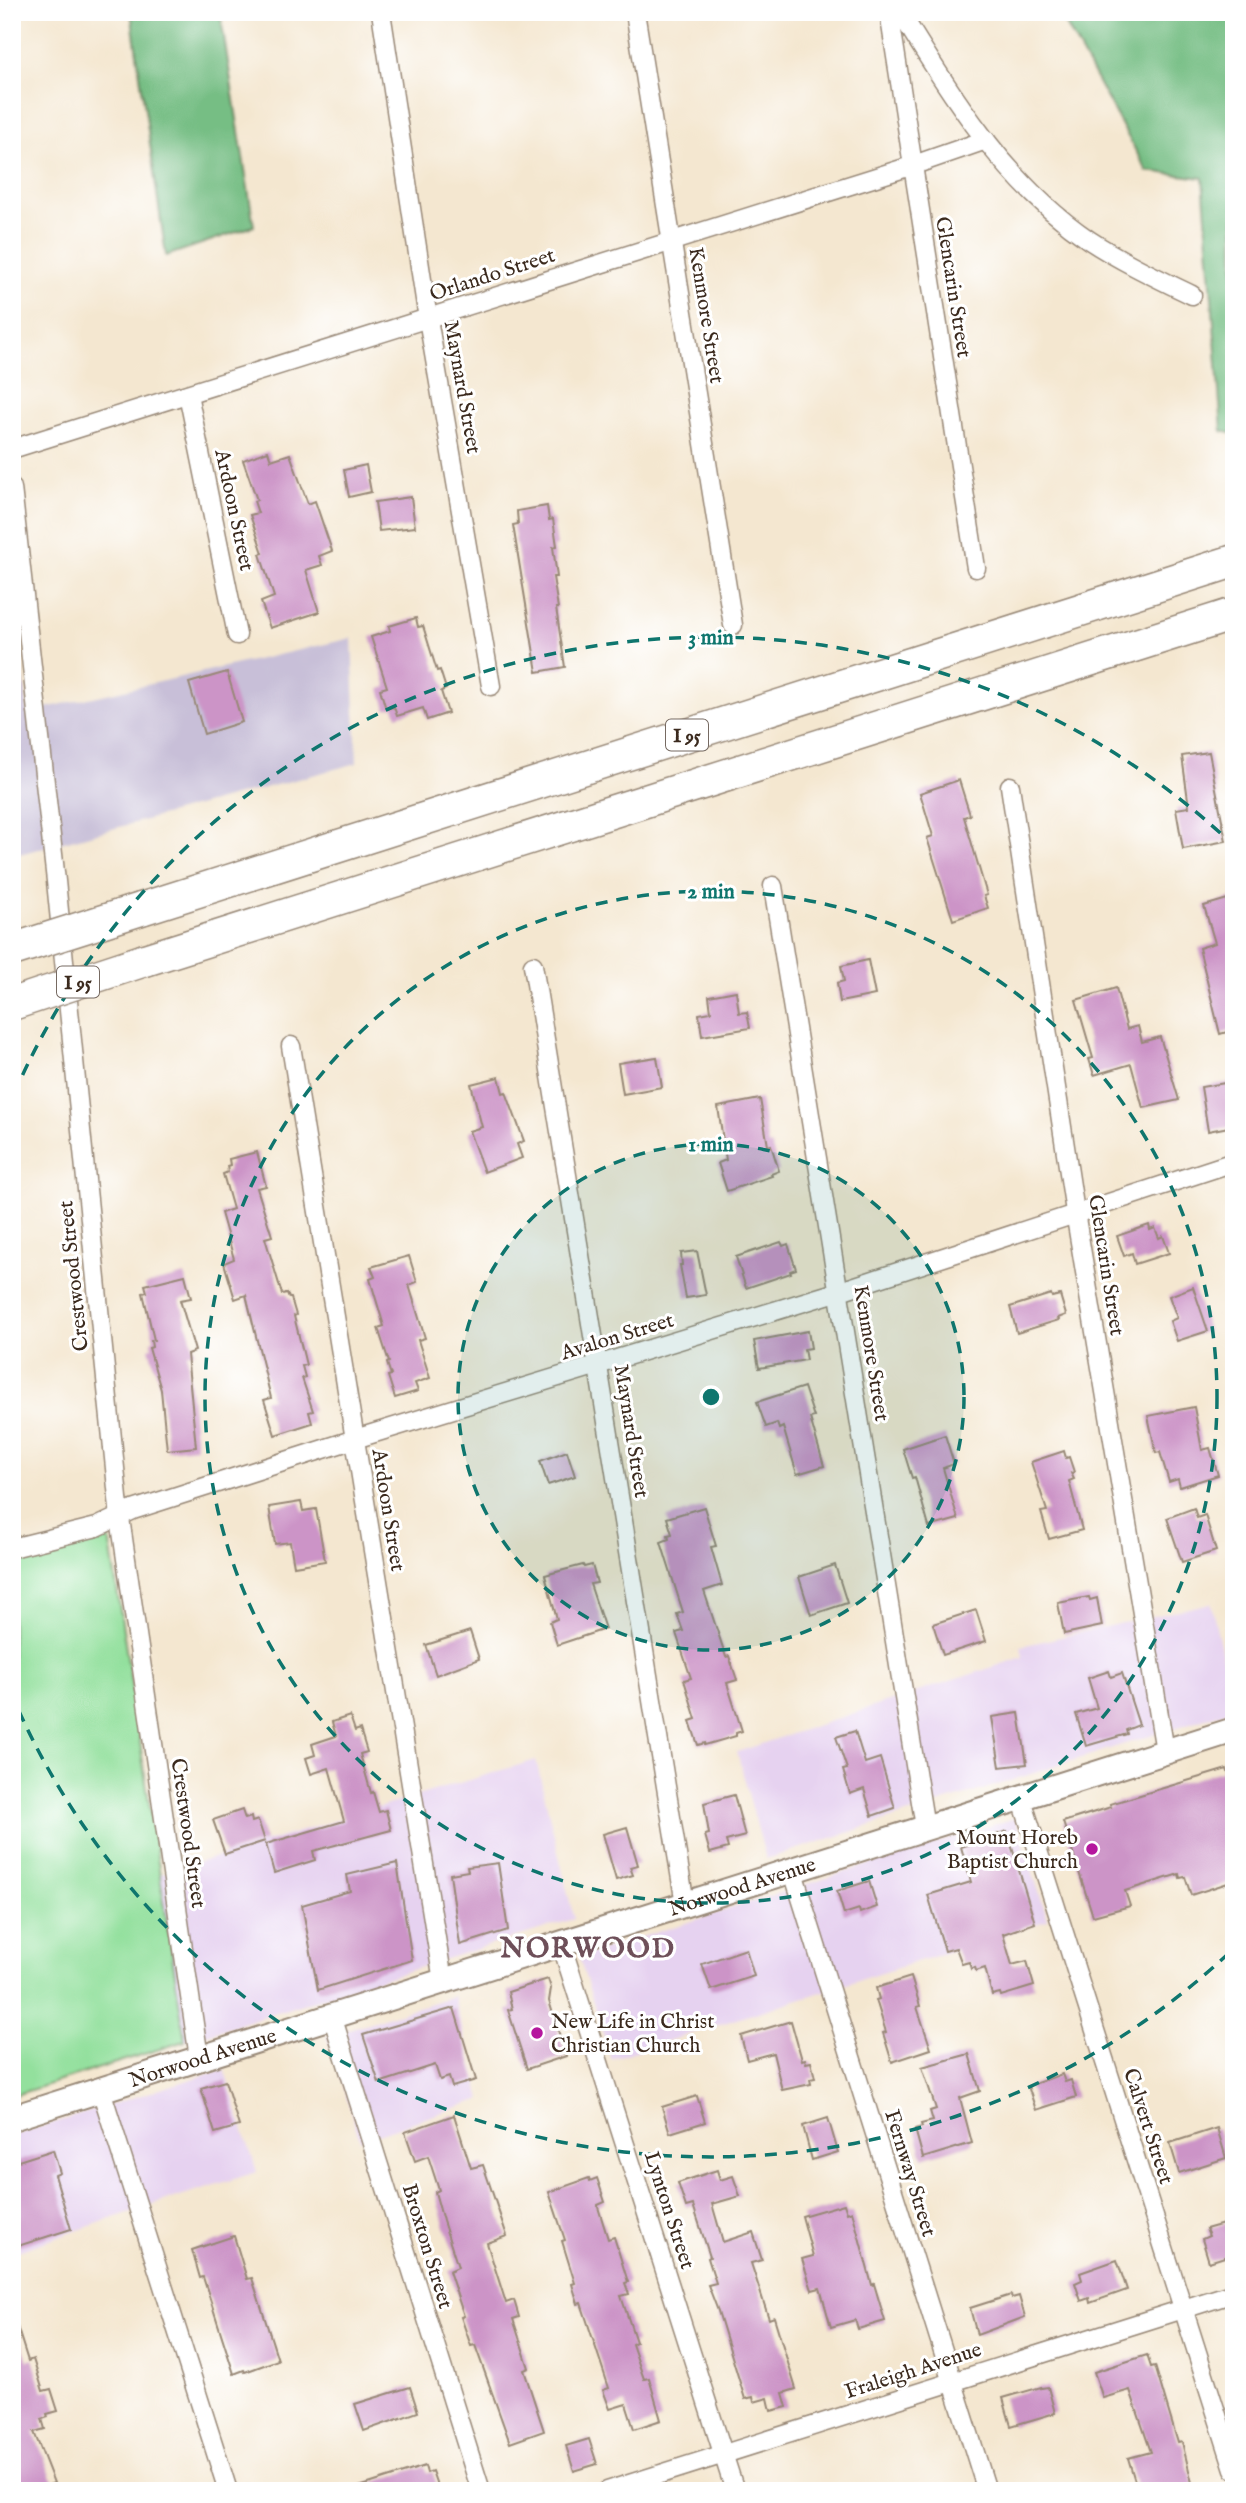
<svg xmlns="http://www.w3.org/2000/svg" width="1246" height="2503" font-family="'IM FELL English',serif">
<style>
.built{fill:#e6d2f0}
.industrial{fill:#c8bfd8}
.green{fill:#93e09d;stroke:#67855e;stroke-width:2}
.forest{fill:#76be84;stroke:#587451;stroke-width:2}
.building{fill:#cc94c7}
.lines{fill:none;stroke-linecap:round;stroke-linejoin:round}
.street-casing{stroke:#988877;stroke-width:21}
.secondary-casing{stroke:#988877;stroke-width:28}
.highway-casing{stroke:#988877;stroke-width:35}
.street{stroke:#fff;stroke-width:18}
.secondary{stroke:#fff;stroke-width:24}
.highway{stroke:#fff;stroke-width:32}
.highway-bridge-casing{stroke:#988877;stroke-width:35;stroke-linecap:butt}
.highway-bridge{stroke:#fff;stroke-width:32}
.ring{fill:none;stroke:#0f766e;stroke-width:3.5;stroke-dasharray:12 9}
.poi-dot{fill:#b5179e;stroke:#fff;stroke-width:2.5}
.labels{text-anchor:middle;stroke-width:6;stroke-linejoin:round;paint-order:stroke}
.shield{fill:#fff;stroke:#766a62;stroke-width:2}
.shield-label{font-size:19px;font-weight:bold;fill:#3b2a1e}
.street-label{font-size:21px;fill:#3b2a1e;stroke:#fff}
.poi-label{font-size:21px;fill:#3b2a1e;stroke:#fff;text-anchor:end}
.district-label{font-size:28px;font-weight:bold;letter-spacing:2px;fill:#6e4f59;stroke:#fff}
.centre{fill:#0f766e;stroke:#fff;stroke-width:3.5}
.ring-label{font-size:21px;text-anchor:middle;font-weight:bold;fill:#0f766e;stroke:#fff;stroke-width:6;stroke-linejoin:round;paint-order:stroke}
</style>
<rect width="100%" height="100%" fill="#fff"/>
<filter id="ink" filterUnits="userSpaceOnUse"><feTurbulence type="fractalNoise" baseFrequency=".0143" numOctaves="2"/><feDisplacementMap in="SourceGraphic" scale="14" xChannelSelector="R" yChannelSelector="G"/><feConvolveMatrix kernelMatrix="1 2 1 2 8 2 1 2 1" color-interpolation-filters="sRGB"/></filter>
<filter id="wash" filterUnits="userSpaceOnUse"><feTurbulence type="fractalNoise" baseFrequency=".00686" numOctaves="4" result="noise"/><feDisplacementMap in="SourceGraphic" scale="28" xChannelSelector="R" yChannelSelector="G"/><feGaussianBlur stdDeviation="1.57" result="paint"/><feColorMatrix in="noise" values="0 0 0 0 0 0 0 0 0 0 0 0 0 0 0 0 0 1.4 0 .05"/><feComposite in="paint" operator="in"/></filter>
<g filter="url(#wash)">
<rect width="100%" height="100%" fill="#f4e7d0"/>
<g class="built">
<polygon points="1211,1603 1234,1709 766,1859 737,1752 1023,1657 1021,1646"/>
<polygon points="536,1760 574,1919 185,2041 160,1874"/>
<polygon points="1015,1818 1048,1920 611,2059 579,1957"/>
<polygon points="453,1996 482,2099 360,2140 327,2036"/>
<polygon points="224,2069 257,2172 151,2205 12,2253 12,2136"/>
</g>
<polygon class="industrial" points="12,576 28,712 352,638 357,763 12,856"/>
<polygon class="green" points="109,1537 185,2041 12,2096 12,1561"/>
<g class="forest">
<polygon points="131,12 220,12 254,226 166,256"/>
<polygon points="1059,12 1234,12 1234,434 1222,431 1203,178 1147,171"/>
</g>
<g id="blocks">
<g class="building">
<polygon points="268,451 271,460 290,454 308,504 315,501 332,551 319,556 322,565 306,570 319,612 270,628 261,602 274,597 260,554 263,553 250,515 258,513 254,501 257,500 243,460"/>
<polygon points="366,465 371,492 349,497 344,470"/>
<polygon points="411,497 415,527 379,531 375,502"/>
<polygon points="547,506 549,520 553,519 557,546 553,547 557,577 553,577 558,608 556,608 565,667 537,672 513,525 518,524 517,511"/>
<polygon points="416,618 418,627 423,626 437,671 440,670 446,689 441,691 448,713 427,720 423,708 397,716 394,707 386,709 380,689 387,687 371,637 390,631 389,626"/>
<polygon points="227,672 242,722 204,734 189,683"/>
<polygon points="1209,752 1226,841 1183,849 1176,809 1189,807 1182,756"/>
<polygon points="959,780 970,815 964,817 987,895 984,896 988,908 953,920 927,838 933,836 920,793"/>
<polygon points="1234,897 1234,1030 1220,1034 1199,948 1215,943 1204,906"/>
<polygon points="868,960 875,995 840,1002 837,983 844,981 841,966"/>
<polygon points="1116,988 1127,1029 1138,1026 1142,1042 1160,1037 1179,1100 1143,1108 1131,1064 1094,1075 1089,1059 1093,1058 1076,1000"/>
<polygon points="736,991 739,1013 747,1012 750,1028 702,1036 699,1014 711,1012 709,996"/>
<polygon points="657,1057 662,1087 623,1094 618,1063"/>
<polygon points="499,1077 503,1093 506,1092 524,1141 517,1144 522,1158 484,1172 469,1131 482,1127 471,1084"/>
<polygon points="1231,1082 1234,1126 1208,1131 1201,1087"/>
<polygon points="760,1099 768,1146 771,1145 779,1171 771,1174 772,1176 727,1191 718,1163 726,1160 718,1107"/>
<polygon points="257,1152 266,1186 257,1188 272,1236 265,1238 282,1294 287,1293 289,1298 291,1298 296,1315 294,1316 306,1365 302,1366 305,1377 302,1378 313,1411 309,1412 312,1423 275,1435 264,1400 271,1398 246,1295 235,1299 224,1263 234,1259 221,1213 233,1209 223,1174 228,1172 227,1166 230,1165 229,1159"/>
<polygon points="1149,1225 1150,1230 1155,1228 1159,1238 1163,1236 1169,1253 1135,1264 1132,1253 1124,1256 1117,1236"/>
<polygon points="781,1242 783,1246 788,1244 796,1269 790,1271 791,1273 746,1288 736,1257"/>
<polygon points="697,1251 706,1295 686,1298 680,1265 682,1265 681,1253"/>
<polygon points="409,1256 417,1282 409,1285 425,1338 418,1340 430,1378 415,1383 418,1391 395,1398 388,1376 391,1375 387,1363 389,1362 378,1328 384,1326 370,1279 375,1277 371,1267"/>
<polygon points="185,1275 191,1298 180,1300 195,1351 187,1354 196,1447 167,1450 161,1390 149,1348 152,1347 151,1341 154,1340 143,1293 147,1292 145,1285"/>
<polygon points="1193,1287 1208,1331 1177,1341 1170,1321 1177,1318 1169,1296"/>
<polygon points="1051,1294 1052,1297 1060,1295 1066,1315 1058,1318 1059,1320 1017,1333 1010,1307"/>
<polygon points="808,1331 811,1348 804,1349 806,1360 759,1368 754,1341"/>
<polygon points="804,1387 814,1417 810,1418 824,1466 797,1474 783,1427 779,1429 777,1423 766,1427 757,1402"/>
<polygon points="1194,1407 1202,1450 1210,1448 1218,1475 1180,1487 1178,1479 1169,1482 1160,1452 1156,1453 1148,1416"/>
<polygon points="945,1435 954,1464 943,1468 958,1519 929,1527 915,1477 912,1478 903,1449"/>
<polygon points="567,1451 575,1476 548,1485 540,1461"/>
<polygon points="1064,1451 1066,1458 1069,1457 1074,1472 1071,1473 1074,1479 1069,1481 1082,1530 1049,1539 1041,1512 1047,1511 1031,1462"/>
<polygon points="301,1502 303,1511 316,1509 325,1561 294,1566 290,1542 275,1544 269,1507"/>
<polygon points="704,1507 716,1546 711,1547 722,1585 704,1591 726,1657 729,1656 737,1680 727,1683 742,1731 736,1733 736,1736 705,1745 705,1743 698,1745 690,1721 696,1719 684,1680 691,1678 676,1633 683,1631 677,1614 683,1612 661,1542 669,1539 668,1535 672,1534 667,1518"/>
<polygon points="1194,1508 1197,1518 1205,1515 1216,1551 1182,1562 1167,1518"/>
<polygon points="583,1565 584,1567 592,1565 597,1583 590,1584 605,1629 557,1645 550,1622 557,1619 545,1575"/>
<polygon points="835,1565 847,1603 811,1615 799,1577"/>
<polygon points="1089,1597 1090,1600 1097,1598 1102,1626 1064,1634 1058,1603"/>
<polygon points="976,1610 986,1641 943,1655 933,1624"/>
<polygon points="470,1631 479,1659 436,1675 426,1645"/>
<polygon points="1109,1671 1111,1677 1122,1673 1139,1725 1126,1730 1127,1734 1086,1746 1076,1714 1097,1708 1088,1678"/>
<polygon points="1019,1713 1027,1764 1000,1767 992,1717"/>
<polygon points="350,1716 355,1731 360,1729 367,1752 360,1754 371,1793 373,1792 379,1812 386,1810 391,1830 313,1851 315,1860 274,1873 266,1844 344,1821 329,1768 311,1774 306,1758 315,1755 312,1744 336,1736 332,1722"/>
<polygon points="855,1731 865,1763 880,1758 895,1808 872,1816 864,1789 850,1794 843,1770 847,1769 836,1737"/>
<polygon points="1227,1769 1234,1790 1234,1881 1191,1895 1185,1877 1180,1878 1179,1874 1125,1891 1130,1906 1093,1916 1063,1822 1111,1807 1110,1804"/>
<polygon points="734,1795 745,1836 726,1841 728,1848 710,1853 705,1835 709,1834 704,1803"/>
<polygon points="242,1810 245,1819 251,1817 252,1822 258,1820 265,1841 225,1854 213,1820"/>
<polygon points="627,1827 638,1865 630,1867 633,1875 616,1880 603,1834"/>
<polygon points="1007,1831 1035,1923 1003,1934 1012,1965 1027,1961 1034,1986 1001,1996 1000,1993 992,1995 985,1968 976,1971 975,1967 971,1969 969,1962 962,1964 956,1948 945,1951 928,1895 971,1882 961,1847"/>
<polygon points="397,1863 412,1960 318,1990 302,1905 350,1891 347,1875"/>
<polygon points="498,1863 508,1930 460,1945 450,1874 468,1871 467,1867"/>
<polygon points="869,1881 877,1907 860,1913 859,1909 844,1914 837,1891"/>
<polygon points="746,1949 754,1976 711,1990 702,1964"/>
<polygon points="911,1977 920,2006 917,2007 931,2049 892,2062 883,2033 886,2032 876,2000 879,1999 876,1988"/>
<polygon points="548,1979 551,1988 549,2001 566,2056 527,2069 508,2010 512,2009 508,1992"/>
<polygon points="454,2008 476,2080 452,2087 449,2077 440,2080 435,2065 379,2083 363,2035"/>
<polygon points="791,2021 802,2060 805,2059 806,2063 811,2062 815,2078 810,2079 811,2084 782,2090 773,2053 747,2060 741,2036"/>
<polygon points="969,2054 980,2091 960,2098 972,2143 923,2158 915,2129 922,2127 921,2124 933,2121 930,2111 936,2109 922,2067"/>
<polygon points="1062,2074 1065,2082 1071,2080 1076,2097 1036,2110 1028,2086"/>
<polygon points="225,2081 239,2126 215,2133 201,2088"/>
<polygon points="697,2096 705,2122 670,2133 662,2107"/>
<polygon points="454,2115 471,2168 483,2165 507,2236 487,2243 506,2303 514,2300 519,2317 513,2319 529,2368 524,2370 544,2431 510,2443 475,2345 471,2346 461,2317 464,2316 449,2271 458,2267 443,2221 435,2192 439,2190 428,2156 415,2161 405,2132"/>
<polygon points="828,2118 838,2152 812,2160 803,2126"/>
<polygon points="1217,2128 1226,2158 1179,2173 1170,2143"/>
<polygon points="53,2150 60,2173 55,2175 71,2229 12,2248 12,2163"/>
<polygon points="717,2170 720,2180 733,2176 740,2196 712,2204 723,2242 753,2232 762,2260 751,2263 769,2319 774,2317 796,2389 783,2393 787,2407 771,2411 768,2398 754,2402 753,2397 745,2399 718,2311 708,2285 716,2283 708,2258 710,2257 693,2205 686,2207 678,2183"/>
<polygon points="589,2178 590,2181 597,2178 605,2202 598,2205 598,2207 608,2239 614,2237 628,2282 625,2283 629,2294 621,2296 636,2342 632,2344 644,2379 649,2378 661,2420 634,2429 626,2404 610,2409 603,2390 609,2388 581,2303 578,2304 572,2284 575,2283 562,2241 565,2240 549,2192"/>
<polygon points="844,2204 847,2213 852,2211 872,2285 874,2284 885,2321 858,2329 855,2320 831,2327 820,2288 812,2290 802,2259 813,2256 802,2216"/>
<polygon points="1234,2221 1234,2254 1209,2262 1202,2239 1209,2236 1206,2229"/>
<polygon points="234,2236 247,2279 252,2278 278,2360 245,2372 244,2370 234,2374 203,2277 200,2278 192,2250"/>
<polygon points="1117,2260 1127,2290 1090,2303 1089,2298 1081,2301 1075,2283 1082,2280 1080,2273"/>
<polygon points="1011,2295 1012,2298 1019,2296 1025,2317 977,2335 970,2308"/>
<polygon points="16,2323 28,2361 33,2359 43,2391 51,2389 58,2411 47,2414 48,2417 42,2419 45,2429 34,2432 54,2483 34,2491 20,2491 13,2474 17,2472 12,2458 12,2324"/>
<polygon points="1147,2355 1151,2367 1155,2366 1178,2443 1182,2442 1194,2491 1138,2491 1128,2458 1151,2452 1130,2390 1103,2398 1094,2372"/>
<polygon points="410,2387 418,2412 364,2431 355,2404"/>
<polygon points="1041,2387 1041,2388 1048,2387 1055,2413 1011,2426 1003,2398"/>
<polygon points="589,2439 597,2464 574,2471 566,2446"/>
<polygon points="425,2466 427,2473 432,2471 439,2491 360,2491 359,2487"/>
</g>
</g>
</g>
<g filter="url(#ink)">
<use href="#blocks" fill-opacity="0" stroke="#988877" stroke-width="2"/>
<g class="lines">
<g class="street-casing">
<g id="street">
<polyline points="381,12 428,319 491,686"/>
<polyline points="635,12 733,625"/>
<polyline points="889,12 976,568"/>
<path d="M900 12C952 96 1006 184 1089 240 1121 261 1157 278 1192 295"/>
<polyline points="188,394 237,635"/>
<polyline points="12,449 911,166 986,140"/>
<polyline points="12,488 56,881 120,1518 199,2058"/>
<polyline points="1010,786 1075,1212 1165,1751"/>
<polyline points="773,886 925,1827"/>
<polyline points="533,965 685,1904"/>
<polyline points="291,1046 443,1981"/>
<polyline points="12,1548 97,1527 133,1510 355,1439 840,1291 1234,1162"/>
<polyline points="1021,1797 1234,2469"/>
<polyline points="792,1869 987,2491"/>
<polyline points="561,1943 735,2491"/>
<polyline points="332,2016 481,2491"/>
<polyline points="101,2090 228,2491"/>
<polyline points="607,2491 1234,2293"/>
</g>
</g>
<g class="secondary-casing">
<g id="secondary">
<path id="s1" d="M12 2118 1234 1730"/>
</g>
</g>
<g class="highway-casing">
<g id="highway">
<polyline points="141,909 1234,561"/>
<polyline points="145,960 1234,614"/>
</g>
</g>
<use href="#street" class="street"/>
<use href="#secondary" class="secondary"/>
<use href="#highway" class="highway"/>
<g class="highway-bridge-casing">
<g id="highway-bridge">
<polyline points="12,950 141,909"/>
<polyline points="12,1004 145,960"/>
</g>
</g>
<use href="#highway-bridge" class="highway-bridge"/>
</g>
</g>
<circle cx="711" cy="1397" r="253" fill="#0f766e" fill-opacity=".12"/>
<g class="ring">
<circle cx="711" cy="1397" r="253"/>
<circle cx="711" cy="1397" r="506"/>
<path d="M1229 1953A760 760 0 0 1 14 1700M14 1094A760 760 0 0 1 1229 841"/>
</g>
<g class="poi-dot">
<circle cx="1092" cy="1849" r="7"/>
<circle cx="537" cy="2033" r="7"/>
</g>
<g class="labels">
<g class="shield">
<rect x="666" y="719.5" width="42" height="31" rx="5"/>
<rect x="57" y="966.5" width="42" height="31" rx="5"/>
</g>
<g class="shield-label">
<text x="687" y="742">I 95</text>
<text x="78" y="989">I 95</text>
</g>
<g class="street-label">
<text transform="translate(492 274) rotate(-18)" y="7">Orlando Street</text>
<text transform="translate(954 287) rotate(81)" y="7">Glencarin Street</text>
<text transform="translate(707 315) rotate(81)" y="7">Kenmore Street</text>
<text transform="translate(463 387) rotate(80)" y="7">Maynard Street</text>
<text transform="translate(235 510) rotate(78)" y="7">Ardoon Street</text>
<text transform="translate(1107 1265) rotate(81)" y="7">Glencarin Street</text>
<text transform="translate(73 1276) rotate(-96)" y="7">Crestwood Street</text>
<text transform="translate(617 1336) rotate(-17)" y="7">Avalon Street</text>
<text transform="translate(872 1353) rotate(81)" y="7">Kenmore Street</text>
<text transform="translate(632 1431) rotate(81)" y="7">Maynard Street</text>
<text transform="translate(389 1510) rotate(81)" y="7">Ardoon Street</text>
<text transform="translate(189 1833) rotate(82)" y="7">Crestwood Street</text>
<text dy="7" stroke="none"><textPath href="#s1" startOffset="766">Norwood Avenue</textPath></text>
<text dy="7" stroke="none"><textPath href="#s1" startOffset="200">Norwood Avenue</textPath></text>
<text transform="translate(1149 2126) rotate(72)" y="7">Calvert Street</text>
<text transform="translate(911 2173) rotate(73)" y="7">Fernway Street</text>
<text transform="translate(670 2210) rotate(72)" y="7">Lynton Street</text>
<text transform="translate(428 2246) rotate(73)" y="7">Broxton Street</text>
<text transform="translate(913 2370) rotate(-18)" y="7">Fraleigh Avenue</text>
</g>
<g class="poi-label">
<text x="1078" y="1844">Mount Horeb<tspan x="1078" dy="24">Baptist Church</tspan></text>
<text x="551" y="2028" text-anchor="start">New Life in Christ<tspan x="551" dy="24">Christian Church</tspan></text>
</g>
<g class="district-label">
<text x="588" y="1957">NORWOOD</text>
</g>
</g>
<circle cx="711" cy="1397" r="10" class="centre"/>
<g class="ring-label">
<text x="711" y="644">3 min</text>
<text x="711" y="898">2 min</text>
<text x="711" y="1151">1 min</text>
</g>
<rect width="1246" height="2503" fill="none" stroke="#fff" stroke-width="42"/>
</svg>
